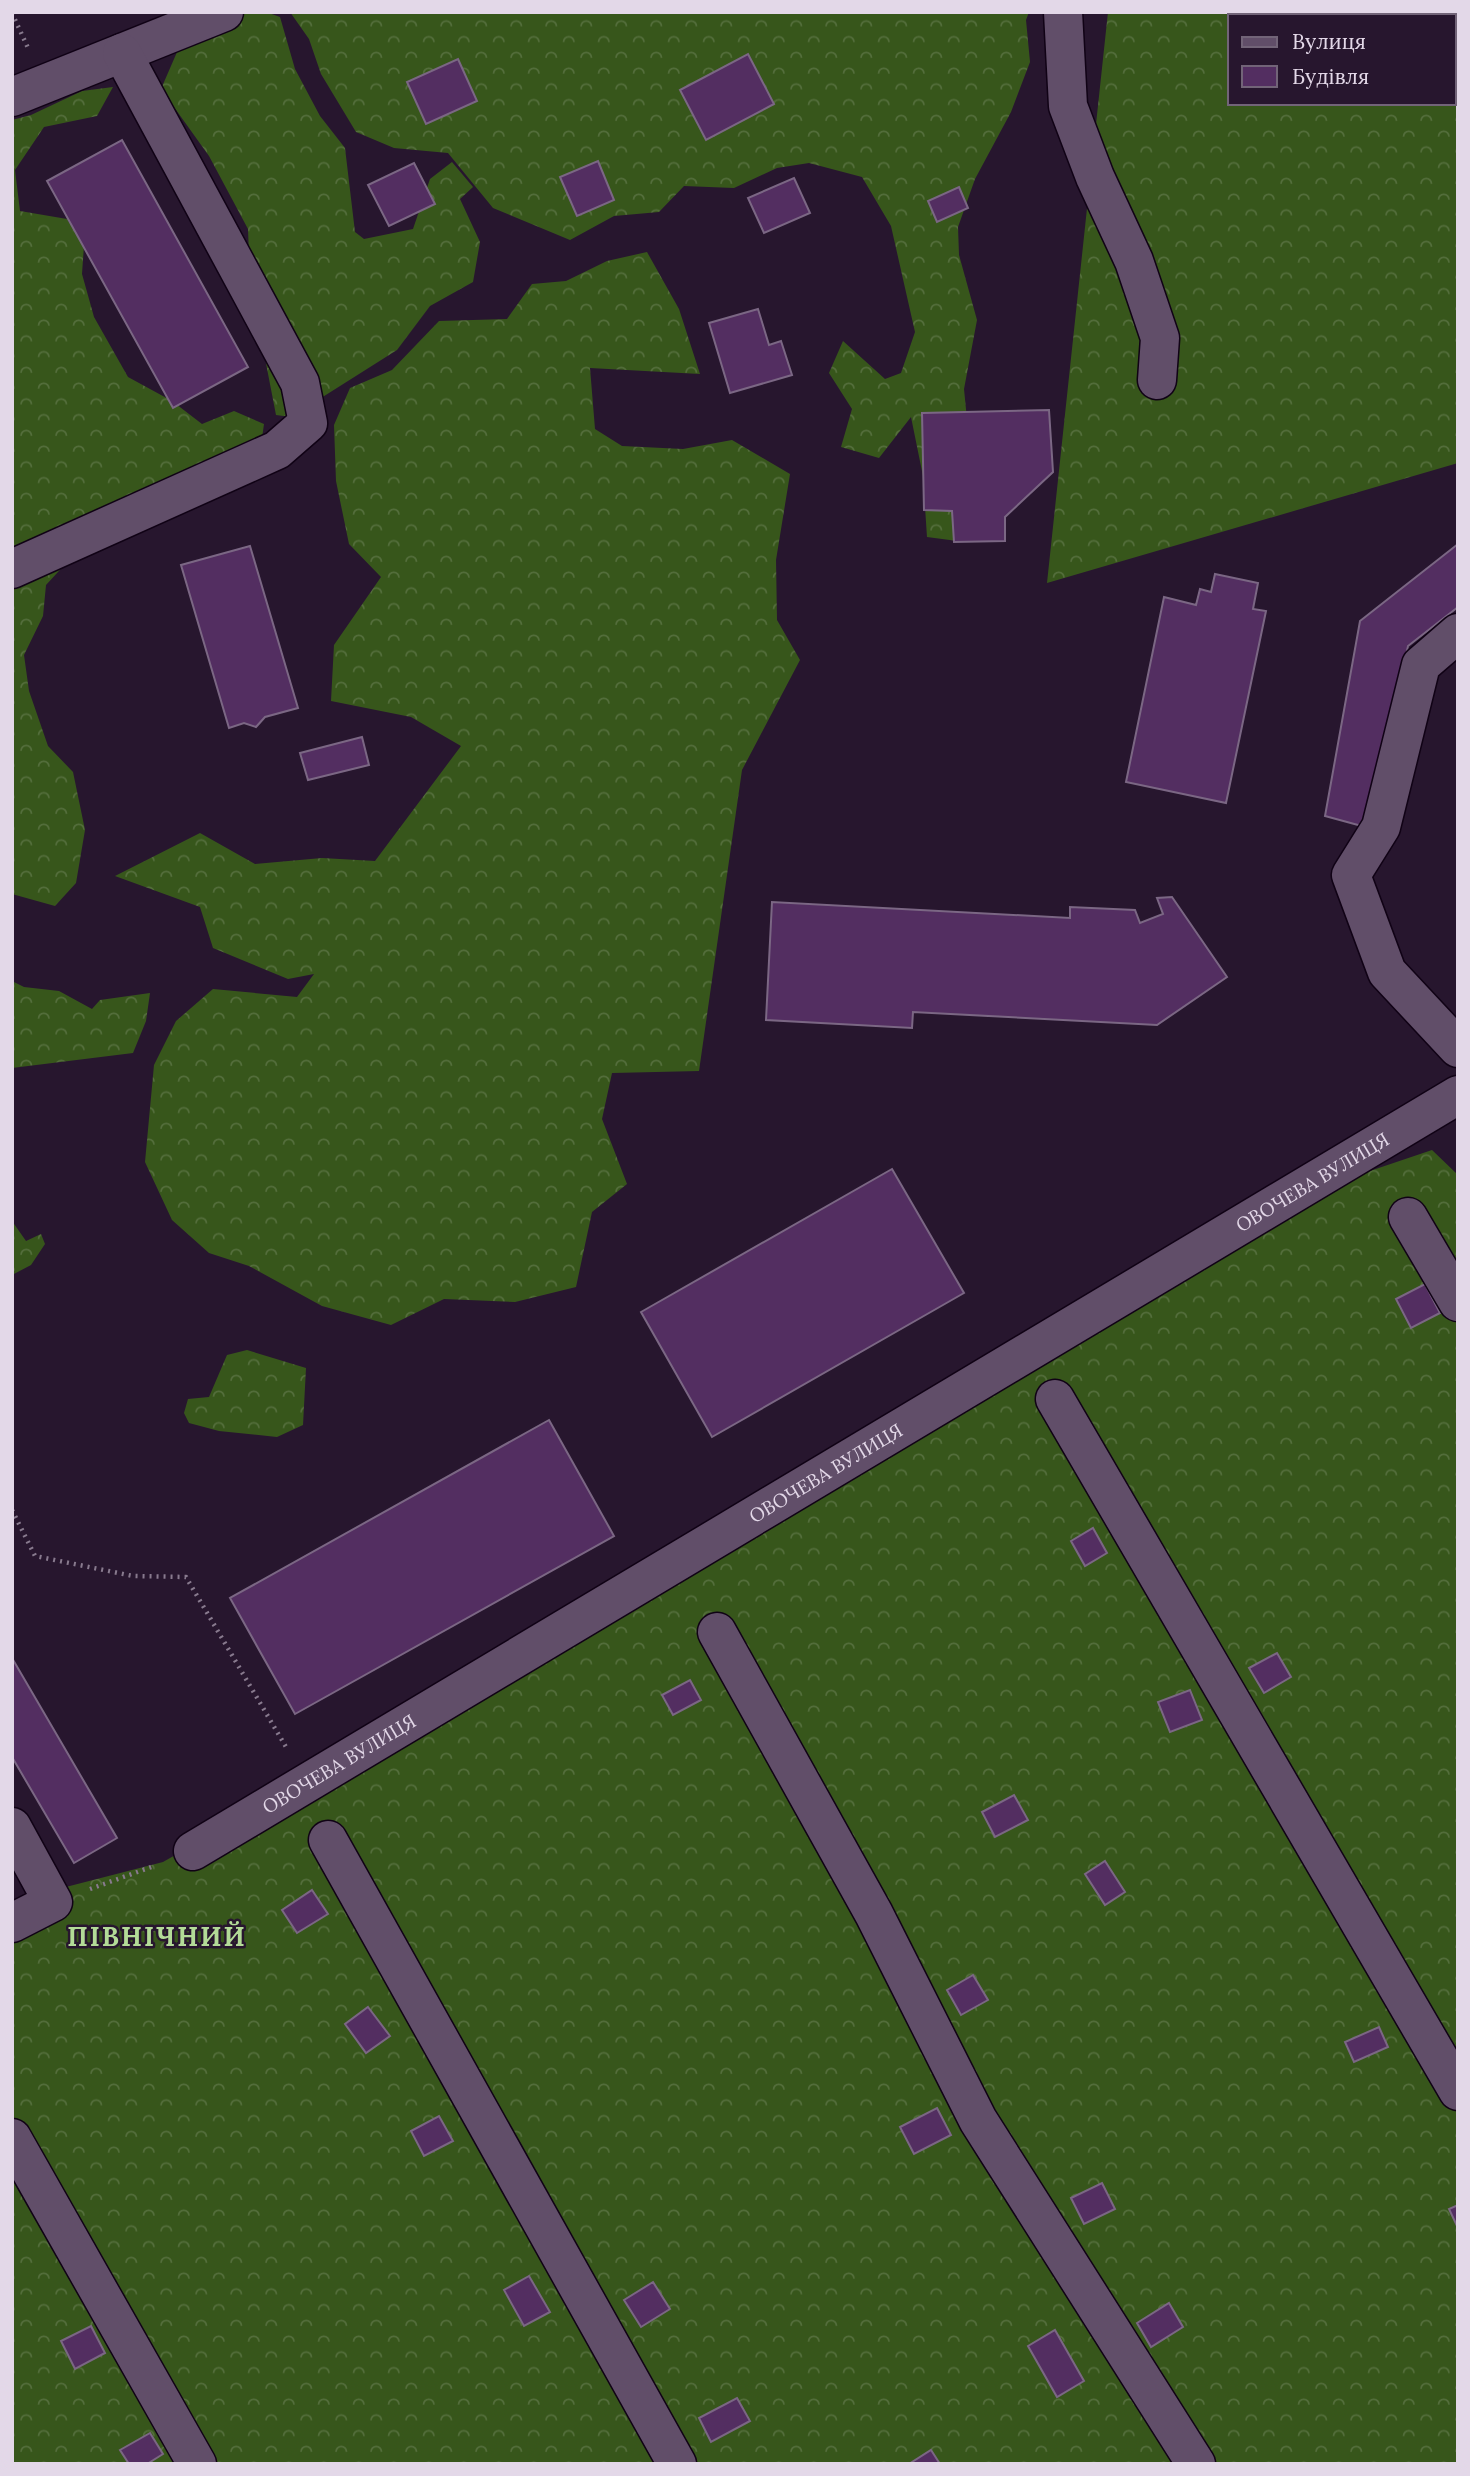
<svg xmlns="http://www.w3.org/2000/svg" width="1470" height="2476" font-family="Lora,serif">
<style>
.forest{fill:url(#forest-crowns);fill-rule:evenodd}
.building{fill:#532e61;stroke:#7b6784;stroke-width:2}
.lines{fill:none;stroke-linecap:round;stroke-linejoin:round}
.minor-casing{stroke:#100215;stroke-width:41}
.path{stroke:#887a8e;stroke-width:4.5;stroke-dasharray:2 5;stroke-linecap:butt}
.minor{stroke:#614e69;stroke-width:38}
.labels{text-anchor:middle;stroke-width:5;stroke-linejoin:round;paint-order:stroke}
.street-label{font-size:19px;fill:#e3d8e8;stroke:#27162e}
.district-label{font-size:26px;font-weight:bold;letter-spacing:2px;fill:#b3db97;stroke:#27162e}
</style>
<defs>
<pattern id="forest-crowns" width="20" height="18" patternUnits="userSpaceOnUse" patternTransform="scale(1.75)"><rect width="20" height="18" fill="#37561b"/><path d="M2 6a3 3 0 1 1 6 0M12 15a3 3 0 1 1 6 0" fill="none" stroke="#546e3c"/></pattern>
</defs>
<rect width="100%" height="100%" fill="#27162e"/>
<g class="forest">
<polygon points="226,12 266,12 280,17 295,69 320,116 345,148 355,232 364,239 413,229 430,179 452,162 473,187 460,199 480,242 473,282 430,306 397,350 291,417 276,415 250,281 248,229 209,156 161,89 184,36"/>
<polygon points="290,12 1029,12 1026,20 1030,62 1011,112 975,179 958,227 959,255 977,320 964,389 973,480 965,542 927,537 923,476 911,417 879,458 841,447 852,409 829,373 843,341 885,379 901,373 915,332 891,226 862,177 809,163 777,168 734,188 684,186 659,212 614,216 570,240 493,208 448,153 394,148 356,132 321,74 309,39"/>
<path d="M1108 12H1458V463L1047 583ZM1230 16H1454V103H1230Z"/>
<polygon points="113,87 97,116 44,127 15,170 20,211 67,219 84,245 82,274 94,317 128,377 172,401 202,424 234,411 264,424 261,445 81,547 46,585 43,616 24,655 29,691 48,746 73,772 85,830 76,883 55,906 12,894 12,120 31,115 82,91"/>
<polygon points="647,252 679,309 700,374 590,368 595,429 622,446 683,449 732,440 790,474 776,560 777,620 800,660 742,770 699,1071 612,1073 602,1119 627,1184 592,1212 576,1287 515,1302 444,1299 391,1325 322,1306 249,1266 209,1253 172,1220 145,1162 154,1065 176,1021 213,989 297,997 314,974 288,979 213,948 200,907 115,876 200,833 255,864 322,858 375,861 461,746 411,717 331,701 334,645 381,577 349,544 336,481 334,425 350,388 392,370 439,321 507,319 532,284 566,281 607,261"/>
<polygon points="12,981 24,987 59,991 92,1009 100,1000 150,993 146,1021 133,1053 12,1068"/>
<polygon points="1432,1150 1458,1175 1458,2464 12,2464 12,1931 62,1888 163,1862 788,1507 1358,1175"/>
<polygon points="12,1221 26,1241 41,1234 45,1244 31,1265 12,1275"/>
<polygon points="247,1350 306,1368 303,1425 277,1437 219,1431 189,1423 184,1413 188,1399 209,1397 227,1355"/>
</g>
<g class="building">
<polygon points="748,54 774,104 706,140 680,90"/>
<polygon points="458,59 477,101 426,124 407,82"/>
<polygon points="122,140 248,367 173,408 47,181"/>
<polygon points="598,161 614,200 577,216 560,177"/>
<polygon points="414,163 435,204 389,226 368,185"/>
<polygon points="794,178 810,213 764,233 748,198"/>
<polygon points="959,187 968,208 937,222 928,201"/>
<polygon points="758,309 769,345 781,341 792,375 730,393 709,323"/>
<polygon points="1049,410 1053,472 1005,517 1005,541 954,542 952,511 924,510 922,413"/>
<polygon points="1458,544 1458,607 1408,646 1369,828 1325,816 1360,621"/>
<polygon points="250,546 298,708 265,717 256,727 244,723 229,728 181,565"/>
<polygon points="1215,574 1258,583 1253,609 1266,611 1226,803 1126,782 1164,597 1196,605 1200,589 1211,592"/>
<polygon points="362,737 369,765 308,780 300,753"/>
<polygon points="1172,897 1227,977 1157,1025 913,1012 912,1028 766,1020 772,902 1070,918 1070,907 1135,910 1140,923 1163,914 1157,898"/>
<polygon points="892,1169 964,1293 712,1437 641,1312"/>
<polygon points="1425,1284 1440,1313 1411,1328 1396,1299"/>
<polygon points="549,1420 614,1536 295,1714 230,1598"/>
<polygon points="1093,1528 1107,1553 1085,1566 1071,1541"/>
<polygon points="1277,1653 1291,1677 1264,1693 1249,1668"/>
<polygon points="12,1658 117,1838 74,1863 12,1757"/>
<polygon points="690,1680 701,1700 673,1715 662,1695"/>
<polygon points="1190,1690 1202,1720 1170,1732 1158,1702"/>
<polygon points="1014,1795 1028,1820 995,1837 982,1812"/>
<polygon points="1105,1861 1125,1892 1105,1905 1085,1874"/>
<polygon points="312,1890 328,1914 297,1933 282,1910"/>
<polygon points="973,1975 988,2000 961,2015 947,1990"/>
<polygon points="368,2007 390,2036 366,2053 345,2024"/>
<polygon points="1379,2027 1388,2047 1354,2062 1345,2042"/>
<polygon points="937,2108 951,2135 914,2154 900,2127"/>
<polygon points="439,2116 453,2141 424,2156 411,2131"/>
<polygon points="1102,2183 1115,2209 1084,2224 1071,2198"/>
<polygon points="1458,2205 1458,2228 1449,2209"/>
<polygon points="529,2276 550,2312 524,2326 504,2290"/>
<polygon points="653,2282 670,2309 641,2327 624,2300"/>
<polygon points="1169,2303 1183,2327 1151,2347 1137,2323"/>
<polygon points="91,2326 105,2353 75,2369 61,2341"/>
<polygon points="1055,2330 1084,2381 1057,2397 1028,2346"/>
<polygon points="737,2398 750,2421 711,2442 699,2418"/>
<polygon points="150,2433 163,2454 147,2464 129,2464 120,2450"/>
<polygon points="931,2450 940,2464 909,2464"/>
</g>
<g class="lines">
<g class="minor-casing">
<g id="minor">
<polyline points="1063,12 1068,106 1095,177 1134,261 1160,338 1157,380"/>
<polyline points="12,97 224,12"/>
<polyline points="12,569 277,450 308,423 300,383 122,53"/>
<polyline points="1458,633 1421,665 1381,827 1351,875 1387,972 1458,1048"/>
<polyline points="1408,1217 1458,1302"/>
<polyline points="1055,1399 1458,2091"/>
<polyline points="717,1632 874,1914 978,2120 1196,2464"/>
<polyline points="12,1827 53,1902 12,1923"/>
<polyline points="328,1840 677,2464"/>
<path id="s1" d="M193 1851 1458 1095"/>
<polyline points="12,2138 197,2464"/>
</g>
</g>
<g class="path">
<polyline points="12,13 28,48"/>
<polyline points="12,1510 35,1556 133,1576 186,1577 286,1747"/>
<polyline points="90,1889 154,1866"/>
</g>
<use href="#minor" class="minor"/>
</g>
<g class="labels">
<g class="street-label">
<text dy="7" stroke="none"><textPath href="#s1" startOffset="1304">ОВОЧЕВА ВУЛИЦЯ</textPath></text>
<text dy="7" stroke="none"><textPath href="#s1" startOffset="737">ОВОЧЕВА ВУЛИЦЯ</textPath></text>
<text dy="7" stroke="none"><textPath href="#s1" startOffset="170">ОВОЧЕВА ВУЛИЦЯ</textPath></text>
</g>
<g class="district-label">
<text x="157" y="1946">ПІВНІЧНИЙ</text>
</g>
</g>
<rect width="1470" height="2476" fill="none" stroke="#e3d8e8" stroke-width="28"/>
<rect x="1228" y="14" width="228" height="91" fill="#27162e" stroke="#726478" stroke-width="2"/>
<rect x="1242" y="37" width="35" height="10" fill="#614e69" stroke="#726478" stroke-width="2"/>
<text x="1292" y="49" font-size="21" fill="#e3d8e8">Вулиця</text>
<rect x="1242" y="66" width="35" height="21" fill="#532e61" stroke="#726478" stroke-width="2"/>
<text x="1292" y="84" font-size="21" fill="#e3d8e8">Будівля</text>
</svg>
